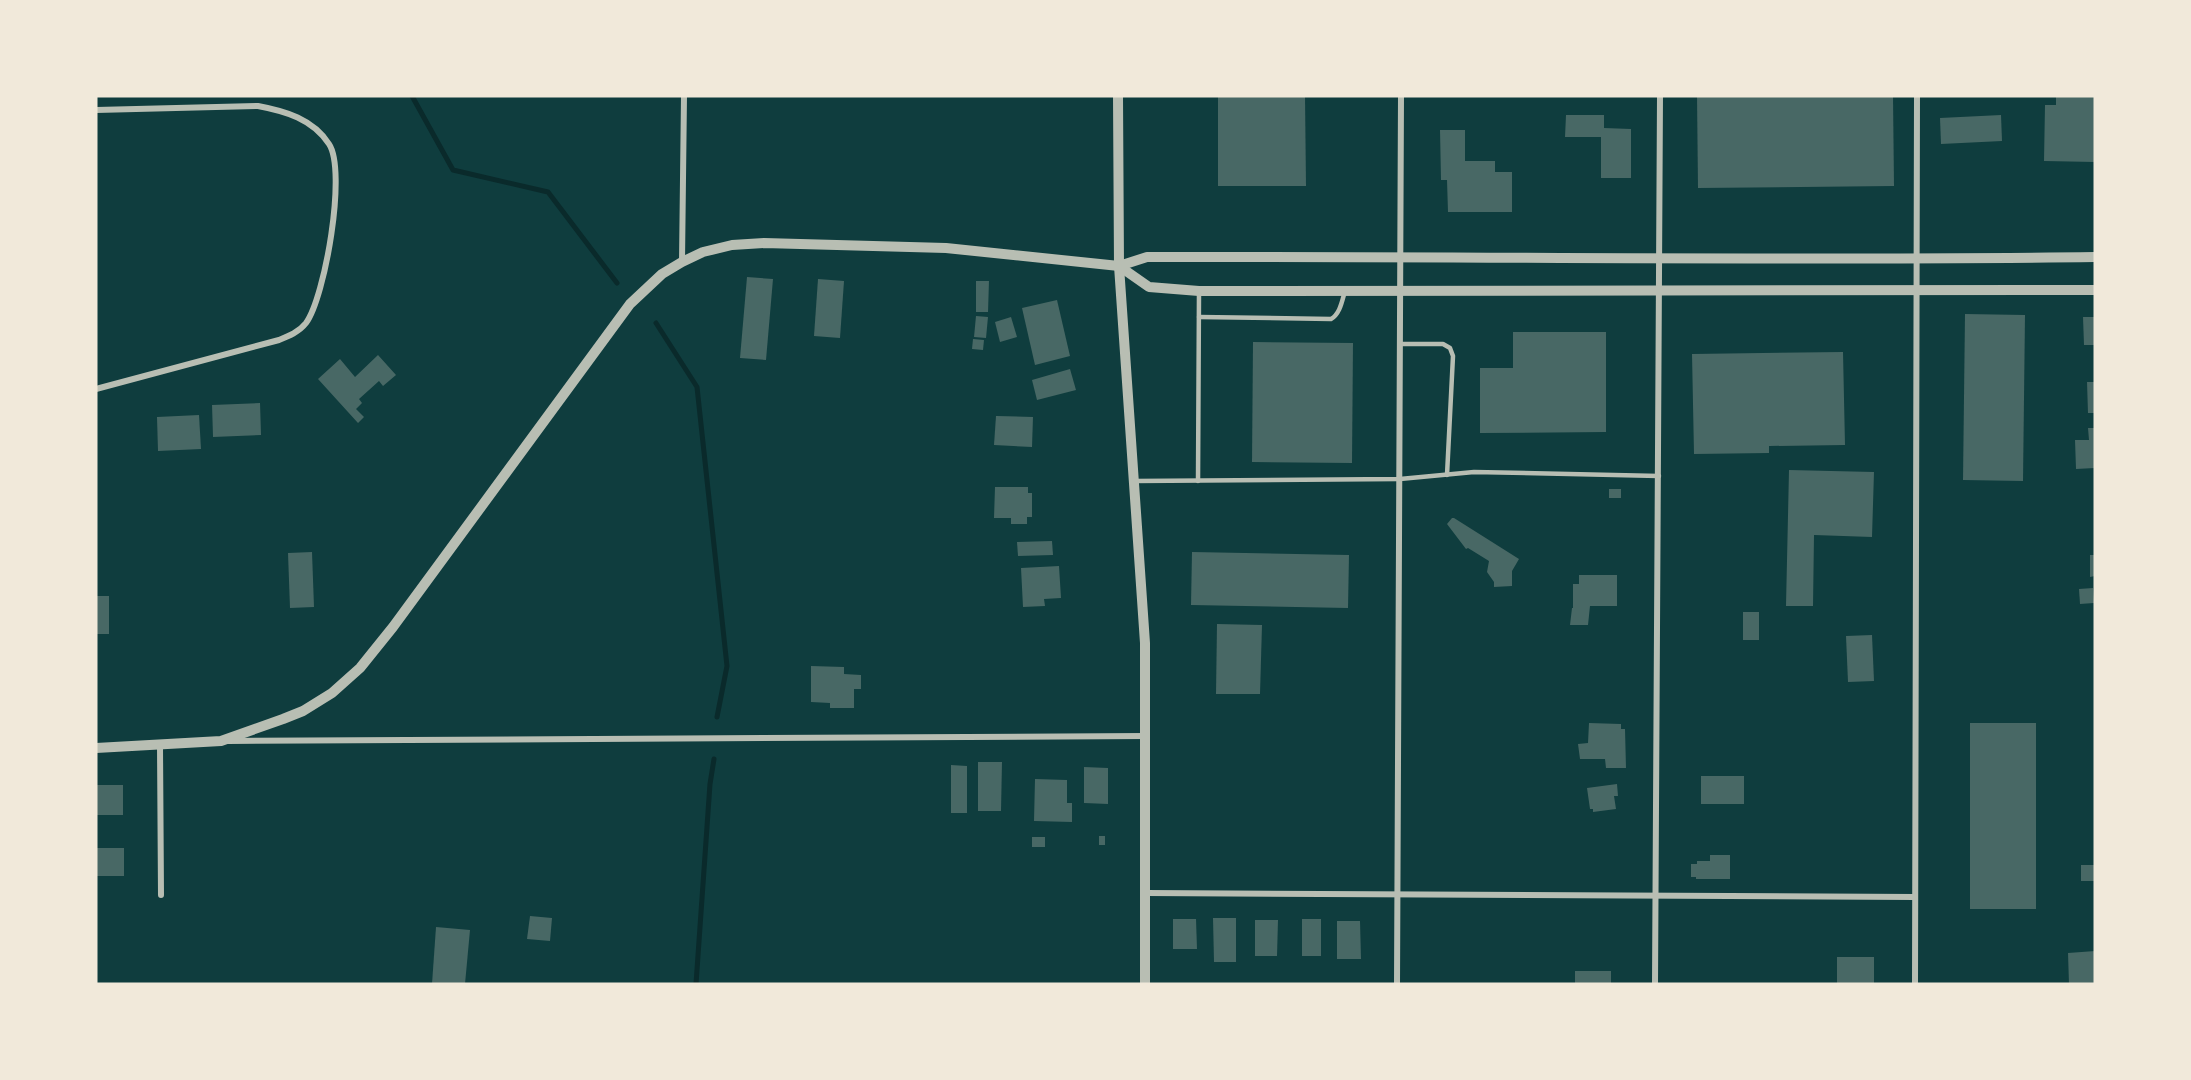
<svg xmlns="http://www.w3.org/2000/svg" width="2191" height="1080" font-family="Ubuntu,sans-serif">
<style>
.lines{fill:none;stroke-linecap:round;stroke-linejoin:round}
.stream{stroke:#0a2a2b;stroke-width:5}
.building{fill:#486865}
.service{stroke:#b8beb3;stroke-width:4.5}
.minor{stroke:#b8beb3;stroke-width:6}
.tertiary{stroke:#b8beb3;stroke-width:10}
</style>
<rect width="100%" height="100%" fill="#0f3d3e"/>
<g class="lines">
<g class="stream">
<polyline points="412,96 453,170 548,192 617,283"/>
<polyline points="656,323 697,387 727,666 717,717"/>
<polyline points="696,984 710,784 714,759"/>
</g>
</g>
<g class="building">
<polygon points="1218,96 1305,96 1306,186 1218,186"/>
<polygon points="1697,96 1893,96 1894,186 1698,188"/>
<polygon points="2056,96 2095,96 2095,162 2044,161 2045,105 2056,105"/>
<polygon points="1566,115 1604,115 1604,128 1631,129 1631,178 1601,178 1601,137 1565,137"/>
<polygon points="2001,115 2002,141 1941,144 1940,118"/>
<polygon points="1440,130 1465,130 1465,161 1495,161 1495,172 1512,172 1512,212 1448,212 1447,180 1441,180"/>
<polygon points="747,277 773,279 766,360 740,358"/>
<polygon points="818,279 844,281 840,338 814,336"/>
<polygon points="976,281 989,281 988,312 976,312"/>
<polygon points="1057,300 1070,356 1035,365 1022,308"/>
<polygon points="1965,314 2025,315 2023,481 1963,480"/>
<polygon points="976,316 988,317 986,338 974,337"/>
<polygon points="1011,317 1017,337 1000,342 995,322"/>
<polygon points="2083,317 2095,317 2095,345 2084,345"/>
<polygon points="1513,332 1606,332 1606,432 1480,433 1480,368 1513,368"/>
<polygon points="973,339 984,340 983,350 972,349"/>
<polygon points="1253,342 1353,343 1352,463 1252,462"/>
<polygon points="1843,352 1845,445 1769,446 1769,453 1694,454 1692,354"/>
<polygon points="378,355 396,375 383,386 379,381 359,399 362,403 356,409 364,417 358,423 318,379 340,359 355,377"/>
<polygon points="1070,369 1076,390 1037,400 1032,380"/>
<polygon points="2087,382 2095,382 2095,413 2088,413"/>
<polygon points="260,403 261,435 213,437 212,405"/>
<polygon points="199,415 201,449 158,451 157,417"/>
<polygon points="996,416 1033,417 1032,447 994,445"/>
<polygon points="2088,428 2095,428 2095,468 2076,469 2075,440 2089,440"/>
<polygon points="1789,470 1874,472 1872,537 1814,535 1813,606 1786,606"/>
<polygon points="995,487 1028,487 1028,493 1032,493 1032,517 1027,517 1027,524 1011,524 1011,518 994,518"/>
<rect x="1609" y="489" width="12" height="9"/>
<polygon points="1452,518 1454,518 1519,559 1512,571 1512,586 1494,587 1494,582 1487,572 1489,561 1468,548 1466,549 1447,524"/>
<polygon points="1052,541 1053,555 1018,556 1017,542"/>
<polygon points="312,552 314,607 290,608 288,553"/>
<polygon points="1192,552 1349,555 1348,608 1191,605"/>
<polygon points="2090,555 2095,555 2095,576 2090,577"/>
<polygon points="1059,566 1061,598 1044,599 1045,606 1023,607 1021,568"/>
<polygon points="1579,575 1617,575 1617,606 1590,606 1588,625 1570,625 1572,608 1573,608 1573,584 1579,584"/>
<polygon points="2093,588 2094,603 2080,604 2079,589"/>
<rect x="96" y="596" width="13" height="38"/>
<rect x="1743" y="612" width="16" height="28"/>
<polygon points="1217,624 1262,625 1260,694 1216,694"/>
<polygon points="1872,635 1874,681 1848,682 1846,636"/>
<polygon points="811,666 844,667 844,674 861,675 861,689 854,689 854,708 830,708 830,703 811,702"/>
<polygon points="1589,723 1621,724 1621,729 1625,729 1626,768 1606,768 1605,759 1580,759 1578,744 1588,743"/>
<rect x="1970" y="723" width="66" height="186"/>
<polygon points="978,762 1002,762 1001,811 978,811"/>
<polygon points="951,765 967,766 967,813 951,813"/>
<polygon points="1084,767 1108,768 1108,804 1084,803"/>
<rect x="1701" y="776" width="43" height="28"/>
<polygon points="1035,779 1067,780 1067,803 1072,803 1072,822 1034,821"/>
<polygon points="1617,784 1618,796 1614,796 1616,809 1593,812 1593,809 1590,809 1587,788"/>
<rect x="96" y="785" width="27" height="30"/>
<rect x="1099" y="836" width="6" height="9"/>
<rect x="1032" y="837" width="13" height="10"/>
<rect x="96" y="848" width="28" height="28"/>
<polygon points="1710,855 1730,855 1730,879 1696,879 1696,877 1691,877 1691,864 1697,864 1697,861 1710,861"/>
<rect x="2081" y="865" width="14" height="16"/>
<polygon points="530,916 552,918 550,941 527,939"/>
<polygon points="1213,918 1236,918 1236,962 1214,962"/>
<polygon points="1173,919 1196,919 1197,949 1173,949"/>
<rect x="1302" y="919" width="19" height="37"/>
<polygon points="1255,920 1278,920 1277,956 1255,956"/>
<polygon points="1337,921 1360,921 1361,959 1337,959"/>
<polygon points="436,927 470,930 465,984 432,984"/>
<polygon points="2095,951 2095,984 2069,984 2068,953"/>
<rect x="1837" y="957" width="37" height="27"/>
<rect x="1575" y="971" width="36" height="13"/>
</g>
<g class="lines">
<g class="service">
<path d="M1199 317 1331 319C1340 314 1342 301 1345 291"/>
<polyline points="1400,344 1443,344 1450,348 1453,356 1447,475"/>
<polyline points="1135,481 1400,479 1474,472 1659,476"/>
<polyline points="1198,481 1199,291"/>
</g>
<g class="minor">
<path d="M96 110 258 106C285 111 313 119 329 144 347 171 325 297 306 323 299 332 289 336 279 340L96 389"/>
<polyline points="682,262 684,96"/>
<polyline points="228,741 1146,736"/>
<polyline points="160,746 161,895"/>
<polyline points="1146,893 1915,897"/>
<polyline points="1397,984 1401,96"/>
<polyline points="1655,984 1660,96"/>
<polyline points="1915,984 1917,96"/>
</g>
<g class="tertiary">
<polyline points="1118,96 1119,266 1145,643 1145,984"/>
<polyline points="1119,266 1149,287 1199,291 2095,290"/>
<path d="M96 748 221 741 283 719 303 711 332 693 360 668 393 627 630 304 662 274 682 262 703 252 732 245 764 243 946 248 1119 266 1147 257C1463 256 1779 261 2095 257"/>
</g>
</g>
<rect width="2191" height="1080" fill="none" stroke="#f1e9da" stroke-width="195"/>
</svg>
